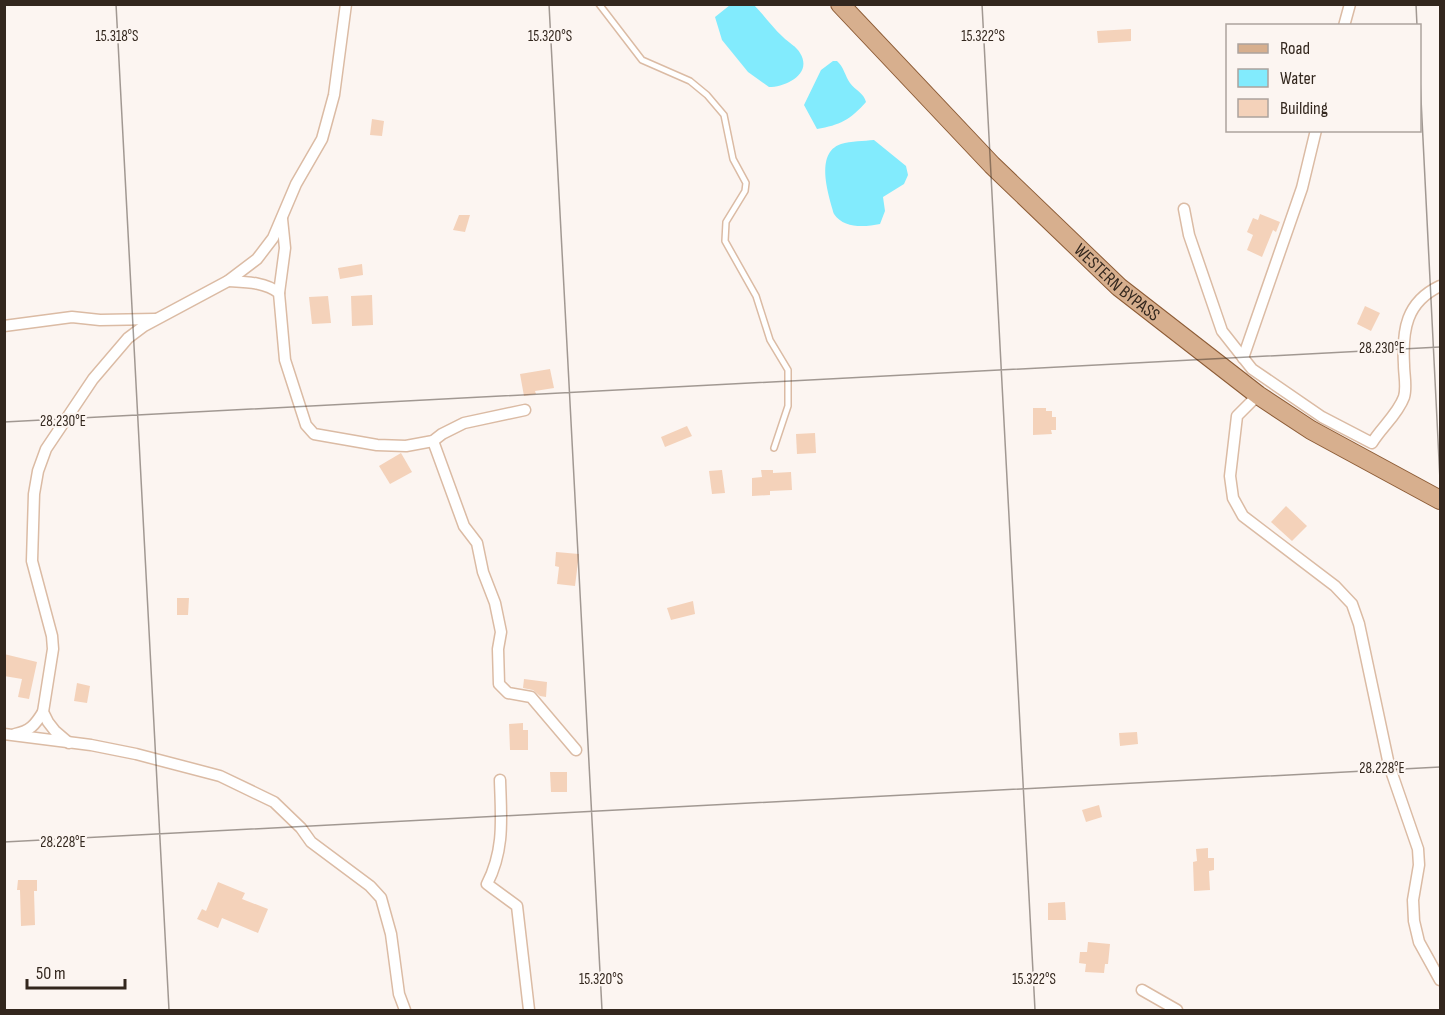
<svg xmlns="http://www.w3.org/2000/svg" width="1445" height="1015" font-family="'Sofia Sans Condensed',sans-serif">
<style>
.water{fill:#82ebfd}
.building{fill:#f4d2ba}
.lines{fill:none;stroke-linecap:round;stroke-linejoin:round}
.lane-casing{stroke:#dbbba4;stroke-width:8}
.street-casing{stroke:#dbbba4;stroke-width:13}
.primary-casing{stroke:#8d5c36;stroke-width:20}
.lane{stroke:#fff;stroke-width:5}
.street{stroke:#fff;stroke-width:10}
.primary{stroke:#d7af8e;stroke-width:18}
.ticks{fill:none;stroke:#33271e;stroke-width:1.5;stroke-opacity:0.45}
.labels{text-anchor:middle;stroke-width:4.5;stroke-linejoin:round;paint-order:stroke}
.street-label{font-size:18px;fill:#33271e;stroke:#fcf5f1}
.ticks-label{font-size:15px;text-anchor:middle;fill:#33271e;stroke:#fcf5f1;stroke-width:4.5;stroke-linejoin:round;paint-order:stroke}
</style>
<rect width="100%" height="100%" fill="#fcf5f1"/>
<g class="water">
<path d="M730 5H754C764 15 772 27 783 37 788 42 797 47 800 53 813 74 786 87 769 87L748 72 722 40 715 17Z"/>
<path d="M833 61H837C844 67 845 76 850 83 855 90 864 93 866 102 850 120 840 125 817 129L804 105 821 70Z"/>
<path d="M874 140 906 166 908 175 904 184 883 197 885 211 880 224C865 227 844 229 834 214 829 196 814 153 841 144 851 141 864 141 874 140Z"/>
</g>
<g class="building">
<polygon points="1131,29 1131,41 1098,43 1097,31"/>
<polygon points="372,119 384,121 382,136 370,135"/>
<polygon points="1260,214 1280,222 1276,232 1273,230 1262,257 1247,250 1253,235 1247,232 1253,218 1258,220"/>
<polygon points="459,215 470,215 465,232 453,230"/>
<polygon points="362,264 363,275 340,279 338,268"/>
<polygon points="372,295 373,325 352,326 351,296"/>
<polygon points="328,296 331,323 312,324 309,297"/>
<polygon points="1365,306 1380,313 1371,331 1357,324"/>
<polygon points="550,369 554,388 535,391 536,394 524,396 520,374"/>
<polygon points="1033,408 1046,408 1046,411 1052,411 1052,417 1056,417 1056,430 1051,430 1052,434 1033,435"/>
<polygon points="687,426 692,436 665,447 661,437"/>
<polygon points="815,433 816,453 797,454 796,434"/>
<polygon points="401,453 412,472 390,484 379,466"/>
<polygon points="722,470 725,493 712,494 709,471"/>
<polygon points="761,470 773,470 773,473 791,472 792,490 770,491 770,495 752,496 752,478 762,477"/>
<polygon points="1286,506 1307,526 1292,541 1271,522"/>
<polygon points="556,552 579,554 575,586 557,584 559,567 555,566"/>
<polygon points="177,598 189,598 188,615 177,615"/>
<polygon points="693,601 695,614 671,620 667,608"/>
<polygon points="4,654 37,662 29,699 18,697 22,679 4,676"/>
<polygon points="524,679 547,682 546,697 540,696 533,690 523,688"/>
<polygon points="77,683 90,686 87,703 74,701"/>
<polygon points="523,723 523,730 528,730 528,750 510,750 509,724"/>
<polygon points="1137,732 1138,744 1120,746 1119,733"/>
<polygon points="550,772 567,772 567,792 551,792"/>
<polygon points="1099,805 1102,817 1086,822 1082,810"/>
<polygon points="1208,848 1208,858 1214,858 1214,870 1209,871 1210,890 1194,891 1193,862 1197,861 1196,849"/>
<polygon points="18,880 37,880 37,891 34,891 35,925 21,926 20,890 17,890"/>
<polygon points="218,882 245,893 242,899 268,909 258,933 222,918 218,928 197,919 202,909 206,911"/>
<polygon points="1065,902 1066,920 1048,920 1048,903"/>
<polygon points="1088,942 1110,944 1108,964 1105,964 1104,973 1085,972 1086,964 1079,963 1080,952 1087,952"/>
</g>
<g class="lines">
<g class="lane-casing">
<polyline id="lane" points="599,4 642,60 690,81 707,95 724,115 733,159 746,183 745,191 726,222 725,241 756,296 770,340 788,370 788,406 774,448"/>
</g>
<g class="street-casing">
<g id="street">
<polyline points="1344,26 1350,4"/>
<path d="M1184 209 1189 235 1222 331 1252 369 1322 417 1372 443C1381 428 1398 414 1404 397 1407 387 1404 375 1404 365 1402 330 1406 302 1440 286"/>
<path d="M228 281C245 282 265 282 279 293L285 360 306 425 314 434 377 445 406 446 433 441 442 434 464 423 525 410"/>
<polyline points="279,293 285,248 282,219"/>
<polyline points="4,326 72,317 100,320 155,319"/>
<polyline points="1243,358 1302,188 1316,130"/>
<polyline points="1258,395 1237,416 1230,476 1233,498 1243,516 1335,586 1352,604 1359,624 1389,765 1418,849 1419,865 1413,900 1414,921 1419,942 1440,980"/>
<polyline points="433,441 464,526 477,543 483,572 495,603 501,632 498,649 499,684 508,693 531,697 576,750"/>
<polyline points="4,734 91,745 136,754 220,776 274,802 301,828 311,842 370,886 381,898 391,934 399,994 405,1010"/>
<path d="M15 734C30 731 35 725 43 712"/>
<polyline points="69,743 55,731 48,722 43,712 53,649 52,636 32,561 34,494 38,471 46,449 93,379 128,338 144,326 228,281 257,259 273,238 296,184 322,139 334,95 346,4"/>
<path d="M500 780C501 817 505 849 487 884L517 906 529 1010"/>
<polyline points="1142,990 1177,1010"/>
</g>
</g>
<g class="primary-casing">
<g id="primary">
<path id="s1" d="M840 4 992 165 1119 287 1258 395 1311 430 1440 500"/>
</g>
</g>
<use href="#lane" class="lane"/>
<use href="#street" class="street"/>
<use href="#primary" class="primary"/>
</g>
<path class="ticks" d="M116 4 169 1010M549 4 602 1010M982 4 1035 1010M1416 4 1417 26M1420 79 1440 480M4 422 1440 347M4 842 1440 767"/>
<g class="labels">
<g class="street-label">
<text dy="6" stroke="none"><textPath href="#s1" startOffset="393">WESTERN BYPASS</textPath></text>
</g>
</g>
<g class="ticks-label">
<text x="117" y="41">15.318°S</text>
<text x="550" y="41">15.320°S</text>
<text x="983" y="41">15.322°S</text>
<text x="1382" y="353">28.230°E</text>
<text x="63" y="426">28.230°E</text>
<text x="1382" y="773">28.228°E</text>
<text x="63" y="847">28.228°E</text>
<text x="601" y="984">15.320°S</text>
<text x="1034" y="984">15.322°S</text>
</g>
<rect width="1445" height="1015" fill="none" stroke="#33271e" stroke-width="12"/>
<rect x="1226" y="24" width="195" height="108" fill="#fcf5f1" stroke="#aca39d" stroke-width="1.5"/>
<rect x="1238" y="44" width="30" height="9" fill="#d7af8e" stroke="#aca39d" stroke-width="1.5"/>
<text x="1280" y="54" font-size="18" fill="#33271e">Road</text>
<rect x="1238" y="69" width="30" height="18" fill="#82ebfd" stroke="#aca39d" stroke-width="1.5"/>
<text x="1280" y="84" font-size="18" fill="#33271e">Water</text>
<rect x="1238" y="99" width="30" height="18" fill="#f4d2ba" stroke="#aca39d" stroke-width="1.5"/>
<text x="1280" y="114" font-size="18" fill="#33271e">Building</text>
<path d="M27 979v9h98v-9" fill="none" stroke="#33271e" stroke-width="3"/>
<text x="36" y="979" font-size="18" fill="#33271e" stroke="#fcf5f1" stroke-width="4.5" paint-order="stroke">50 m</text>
</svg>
